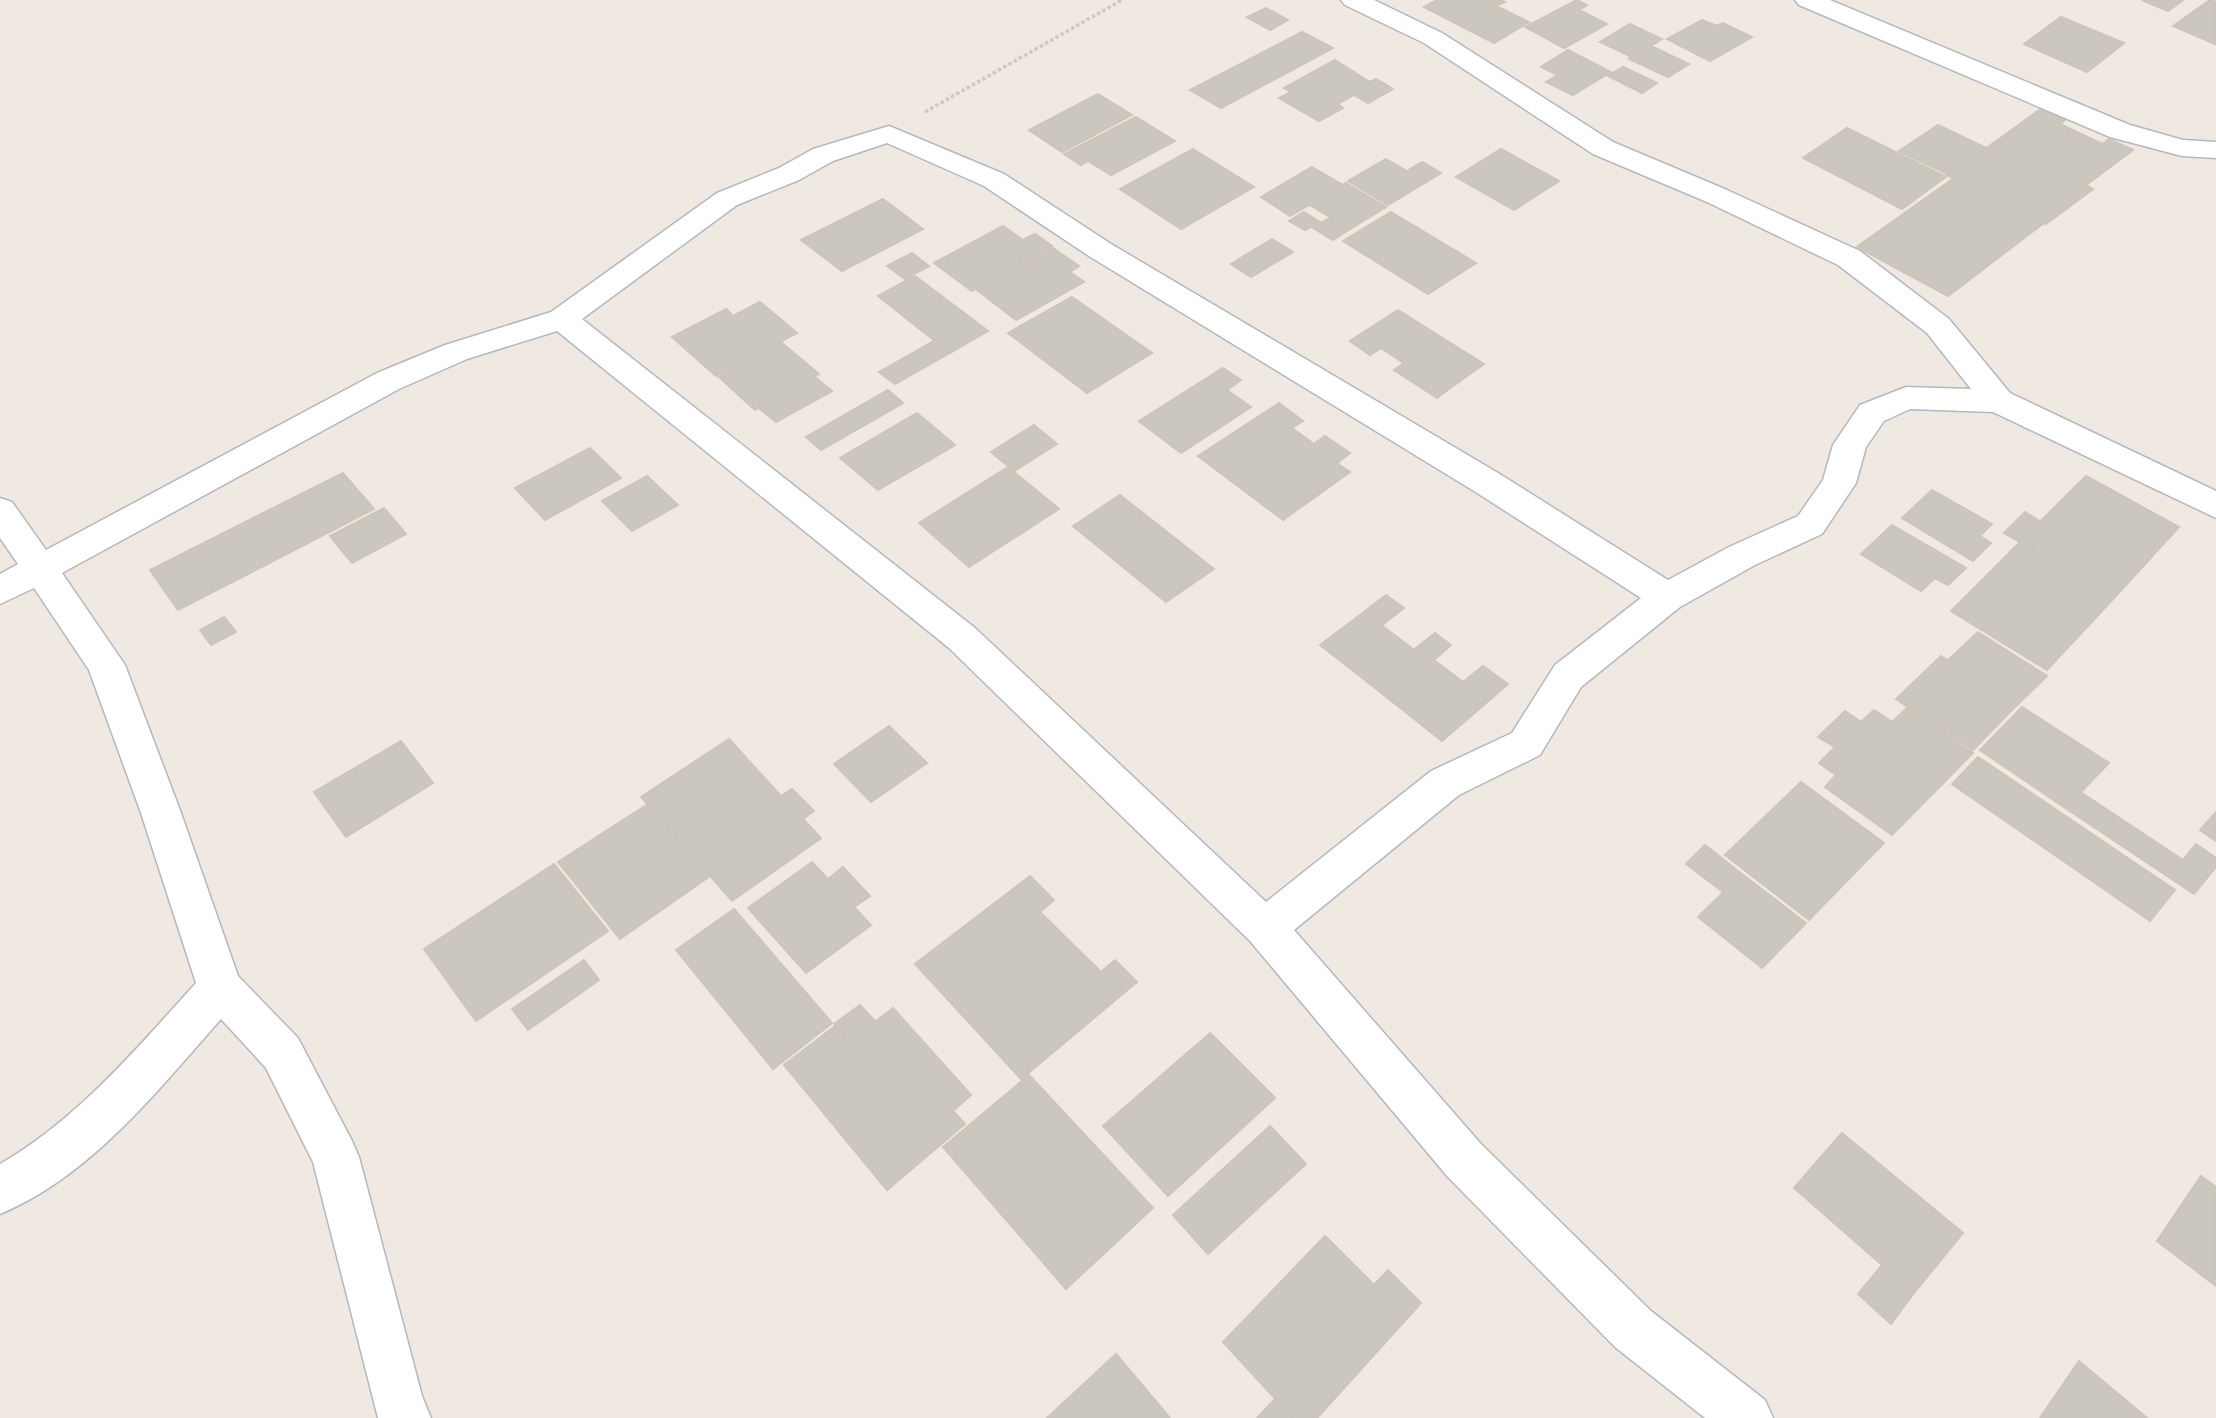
<svg xmlns="http://www.w3.org/2000/svg" width="2216" height="1418" font-family="'PT Sans Narrow',sans-serif">
<style>
.building{fill:#cbc7bf;stroke:#cbc5ba;stroke-width:2}
.lines{fill:none;stroke-linecap:round;stroke-linejoin:round}
.minor-casing{stroke:#b4b7c1;stroke-width:3}
.path{stroke:#c9c9c9;stroke-width:3.5;stroke-dasharray:3.5 2.5;stroke-linecap:butt}
.minor{fill:#fff;fill-rule:evenodd}
</style>
<rect width="100%" height="100%" fill="#efe9e1"/>
<g class="building">
<polygon points="1437,0 1501,0 1505,2 1496,6 1529,22 1494,43 1424,7"/>
<polygon points="1577,0 1587,5 1579,10 1607,24 1564,48 1525,27"/>
<polygon points="2142,0 2183,0 2168,11"/>
<polygon points="2210,0 2216,2 2215,44 2173,26"/>
<polygon points="1266,8 1288,20 1270,30 1247,17"/>
<polygon points="2061,17 2124,43 2087,72 2024,44"/>
<polygon points="1702,20 1717,26 1723,23 1752,37 1710,61 1667,39"/>
<polygon points="1630,24 1662,39 1632,57 1600,42"/>
<polygon points="1302,32 1333,48 1221,108 1190,90"/>
<polygon points="1651,46 1689,64 1668,77 1629,59"/>
<polygon points="1568,50 1611,72 1584,88 1541,67"/>
<polygon points="1335,60 1370,82 1376,79 1393,89 1368,103 1354,95 1338,104 1343,108 1319,121 1279,98 1291,92 1284,88"/>
<polygon points="1623,67 1657,83 1642,93 1608,76"/>
<polygon points="1558,75 1584,88 1573,95 1546,82"/>
<polygon points="1098,94 1132,115 1062,152 1029,130"/>
<polygon points="2042,108 2066,119 2060,124 2102,144 2109,139 2133,150 2086,185 1995,142"/>
<polygon points="1136,117 1175,141 1111,175 1088,161 1081,165 1064,154"/>
<polygon points="1938,125 1986,148 1947,174 1899,151"/>
<polygon points="1847,128 1946,177 1902,209 1803,158"/>
<polygon points="1995,142 2086,185 2093,189 2046,224 1947,175"/>
<polygon points="1193,149 1254,187 1181,229 1120,189"/>
<polygon points="1501,149 1559,181 1514,210 1456,177"/>
<polygon points="1386,159 1407,171 1422,162 1441,173 1388,205 1348,181"/>
<polygon points="1312,167 1343,185 1290,216 1261,197"/>
<polygon points="1954,178 2044,223 1948,296 1857,247"/>
<polygon points="1346,183 1386,207 1350,229 1310,205"/>
<polygon points="883,199 923,229 842,271 801,240"/>
<polygon points="1304,212 1320,222 1305,230 1289,221"/>
<polygon points="1391,212 1476,263 1428,294 1343,241"/>
<polygon points="1331,217 1350,229 1333,240 1313,228"/>
<polygon points="1003,226 1023,240 1035,234 1052,246 972,291 934,263"/>
<polygon points="1272,239 1293,252 1251,277 1231,264"/>
<polygon points="1053,248 1079,266 1070,272 1084,282 1016,320 977,290"/>
<polygon points="912,253 929,266 905,279 887,266"/>
<polygon points="915,276 988,331 950,353 878,296"/>
<polygon points="1072,297 1152,353 1087,393 1008,333"/>
<polygon points="760,302 797,333 716,376 672,337 726,309 733,316"/>
<polygon points="1398,310 1484,364 1446,391 1381,348 1370,355 1350,341"/>
<polygon points="934,341 950,353 895,384 879,372"/>
<polygon points="782,343 819,374 755,410 719,377"/>
<polygon points="1404,363 1446,391 1437,398 1394,370"/>
<polygon points="1223,368 1241,380 1227,390 1251,407 1181,453 1139,421"/>
<polygon points="816,378 832,391 776,422 760,409"/>
<polygon points="888,390 903,403 821,450 806,437"/>
<polygon points="1279,403 1303,421 1292,428 1314,444 1325,436 1350,453 1337,463 1350,472 1283,520 1198,456"/>
<polygon points="917,413 955,445 878,490 840,458"/>
<polygon points="1034,425 1057,444 1014,471 991,452"/>
<polygon points="590,448 621,478 545,520 515,488"/>
<polygon points="1008,467 1059,509 969,567 919,523"/>
<polygon points="343,473 374,509 178,610 150,570"/>
<polygon points="647,476 678,505 632,531 602,501"/>
<polygon points="2086,476 2179,527 2115,597 2020,542"/>
<polygon points="1932,490 1992,524 1980,536 1991,543 1973,561 1902,518"/>
<polygon points="1120,495 1214,569 1166,602 1073,526"/>
<polygon points="384,508 406,534 352,563 330,536"/>
<polygon points="2025,512 2041,522 2020,542 2004,533"/>
<polygon points="1892,525 1966,568 1948,585 1935,578 1921,591 1861,554"/>
<polygon points="2020,542 2115,597 2047,670 1951,611"/>
<polygon points="1386,595 1404,608 1382,625 1364,612"/>
<polygon points="1364,612 1413,649 1370,684 1320,645"/>
<polygon points="224,617 236,632 211,645 200,630"/>
<polygon points="1978,632 2047,676 2017,705 1948,660"/>
<polygon points="1435,633 1451,645 1434,660 1463,682 1483,666 1508,684 1442,741 1370,684"/>
<polygon points="1941,656 2017,705 1973,750 1896,699"/>
<polygon points="2022,707 2109,763 2081,792 2070,785 2055,801 1980,750"/>
<polygon points="1907,708 1973,753 1892,835 1825,787 1836,775 1819,763 1835,747 1818,737 1845,711 1861,722 1874,710 1892,722"/>
<polygon points="889,726 927,763 871,802 834,764"/>
<polygon points="729,739 781,796 792,789 814,811 803,819 821,838 732,901 641,797"/>
<polygon points="401,741 433,783 346,837 314,792"/>
<polygon points="1978,757 2175,890 2150,921 1952,784"/>
<polygon points="1801,782 1884,843 1809,920 1725,855"/>
<polygon points="2070,785 2183,860 2196,844 2216,858 2216,867 2194,894 2055,801"/>
<polygon points="648,804 710,876 620,939 558,862"/>
<polygon points="2216,812 2216,841 2200,830"/>
<polygon points="1705,845 1742,874 1723,892 1686,864"/>
<polygon points="812,862 828,879 843,867 870,896 854,907 871,925 806,973 748,908"/>
<polygon points="554,864 608,931 476,1021 424,949"/>
<polygon points="1742,874 1806,923 1762,968 1698,917"/>
<polygon points="1030,876 1054,900 1040,912 1101,972 1115,960 1137,982 1021,1079 915,964"/>
<polygon points="734,909 832,1023 773,1069 676,950"/>
<polygon points="584,960 599,980 528,1030 512,1009"/>
<polygon points="860,1005 876,1022 849,1042 834,1024"/>
<polygon points="893,1008 971,1095 953,1111 965,1124 887,1190 784,1065 835,1026 849,1042"/>
<polygon points="1210,1033 1275,1098 1168,1196 1103,1126"/>
<polygon points="1029,1075 1153,1208 1066,1289 943,1147"/>
<polygon points="1270,1126 1306,1164 1208,1254 1173,1215"/>
<polygon points="1842,1133 1963,1233 1914,1293 1794,1188"/>
<polygon points="2201,1176 2216,1187 2216,1286 2157,1241"/>
<polygon points="1325,1236 1374,1285 1388,1270 1421,1303 1317,1418 1293,1418 1223,1342"/>
<polygon points="1882,1265 1914,1293 1891,1324 1858,1294"/>
<polygon points="1116,1354 1170,1418 1047,1418"/>
<polygon points="2079,1361 2147,1418 2040,1418"/>
<polygon points="1275,1399 1292,1418 1257,1418"/>
</g>
<g class="lines">
<g class="minor-casing">
<g id="minor">
<path d="M1341 0H1374L1442 33 1613 142 1727 190 1860 251 1949 319 2010 393 2216 491V518L1993 412 1910 409 1884 421 1866 447 1856 483 1822 534 1755 565 1680 607 1581 687 1540 755 1459 795 1294 930 1481 1144 1651 1311 1765 1400 1773 1418H1705L1615 1347 1447 1176 1250 941 949 648 557 331 467 359 399 389 62 573 125 665 181 813 238 976 298 1038 352 1141 359 1157 422 1396 431 1418H378L313 1162 266 1068 221 1019C157 1091 91 1176 0 1214V1164C78 1119 137 1048 196 983L141 813 89 670 34 588 0 604V574L18 564 0 538V498L12 502 46 550 377 373 445 345 551 312 717 193 779 168 813 149 889 126 1004 174 1111 244 1498 473 1668 580 1729 547 1798 516 1823 480 1833 445 1860 405 1906 387 1971 389 1927 333 1838 265 1707 202 1593 154 1424 43 1345 5ZM887 143 984 186 1089 256 1474 491 1641 598 1555 665 1512 733 1431 771 1266 902 975 628 582 319 737 205 799 180 833 161Z"/>
<polygon points="1795,0 1830,0 2130,125 2183,140 2216,142 2216,158 2182,156 2110,137 1799,5"/>
</g>
</g>
<polyline class="path" points="925,112 1122,0"/>
<use href="#minor" class="minor"/>
</g>
</svg>
